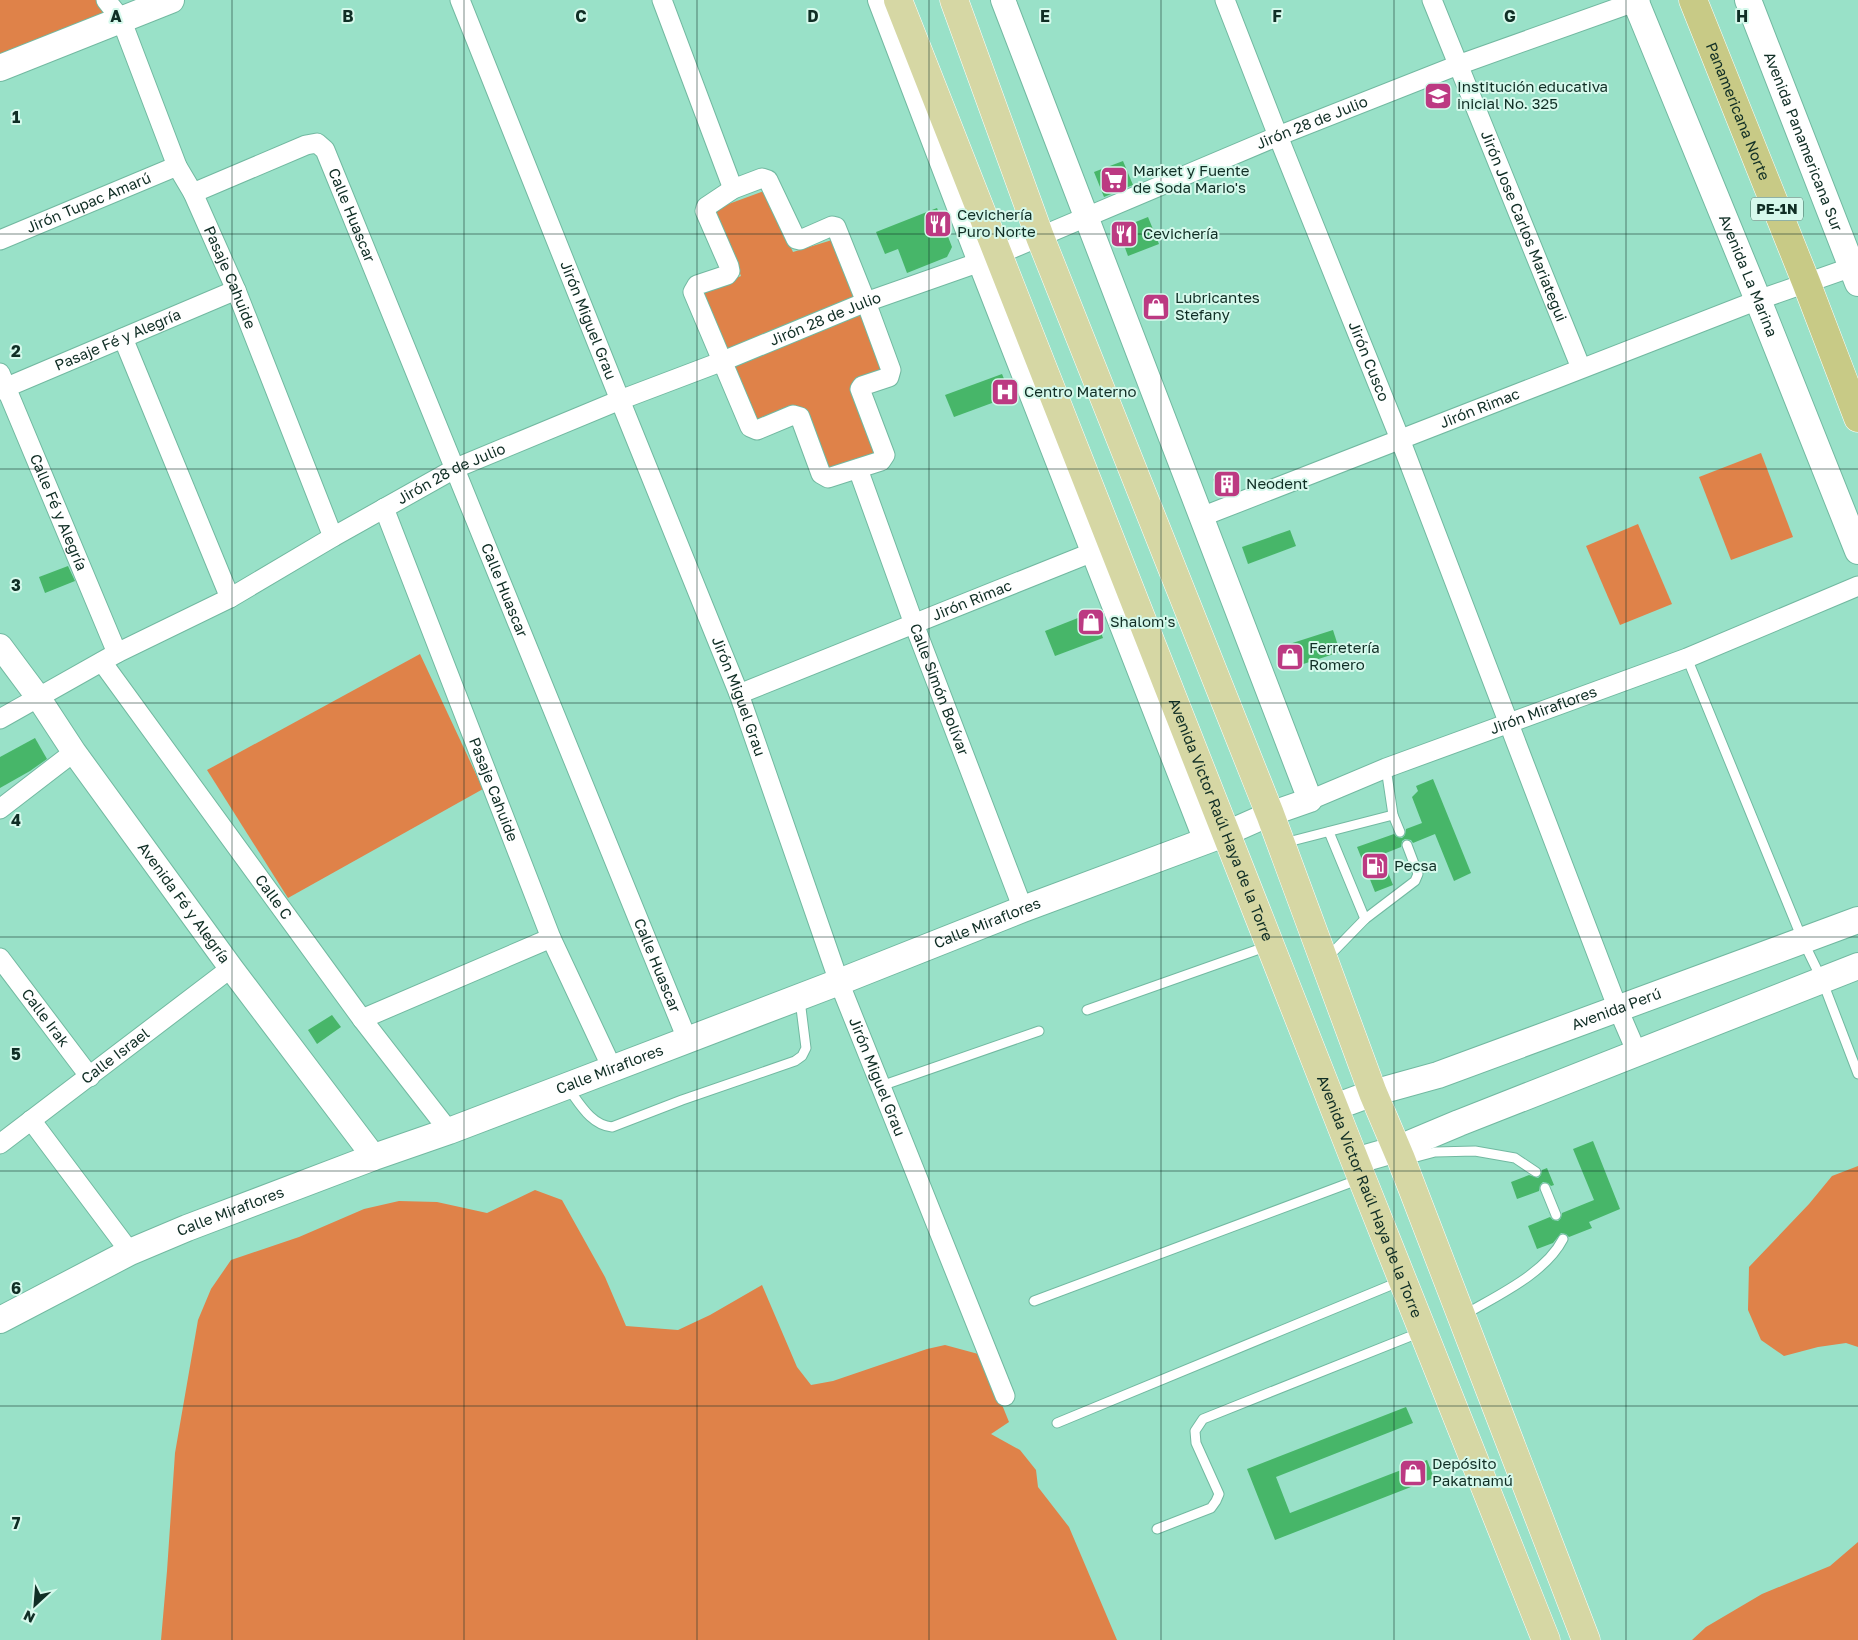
<svg xmlns="http://www.w3.org/2000/svg" width="1858" height="1640" font-family="'Golos Text',sans-serif">
<style>
.green{fill:#df8249}
.building{fill:#47b669}
.lines{fill:none;stroke-linecap:round;stroke-linejoin:round}
.service-casing{stroke:#72b9a1;stroke-width:11}
.minor-casing{stroke:#72b9a1;stroke-width:21}
.tertiary-casing{stroke:#72b9a1;stroke-width:26}
.secondary-casing{stroke:#72b9a1;stroke-width:28}
.primary-casing{stroke:#fff;stroke-width:29}
.trunk-casing{stroke:#fff;stroke-width:29}
.service{stroke:#fff;stroke-width:9}
.minor{stroke:#fff;stroke-width:19}
.tertiary{stroke:#fff;stroke-width:24}
.secondary{stroke:#fff;stroke-width:26}
.primary{stroke:#d6d7a4;stroke-width:28}
.trunk{stroke:#c8ca86;stroke-width:28}
.grid{fill:none;stroke:#102e25;stroke-width:1;stroke-opacity:0.55}
.labels{text-anchor:middle;stroke-width:4;stroke-linejoin:round;paint-order:stroke}
.shield{fill:#d6f9ec;stroke:#4b6b61;stroke-width:1}
.shield-label{font-size:14px;font-weight:bold;fill:#102e25}
.poi-label{font-size:15px;fill:#102e25;stroke:#d6f9ec;text-anchor:start}
.street-label{font-size:15px;fill:#102e25;stroke:#d6f9ec}
.grid-label{font-size:16px;text-anchor:middle;font-weight:bold;fill:#102e25;stroke:#d6f9ec;stroke-width:4;stroke-linejoin:round;paint-order:stroke}
</style>
<rect width="100%" height="100%" fill="#99e1c8"/>
<g class="green">
<polygon points="0,0 99,0 111,13 0,55"/>
<polygon points="764,191 793,252 832,240 884,372 852,387 878,456 828,474 801,409 756,423 700,293 741,276 715,209"/>
<polygon points="1761,453 1793,537 1731,560 1699,477"/>
<polygon points="1638,524 1672,604 1620,625 1586,546"/>
<polygon points="420,654 483,789 288,898 207,770"/>
<polygon points="1858,1166 1858,1347 1846,1343 1818,1347 1784,1356 1761,1340 1748,1310 1749,1267 1809,1204 1832,1176"/>
<polygon points="535,1190 562,1200 605,1277 626,1326 678,1330 710,1315 762,1285 797,1367 811,1385 833,1381 927,1349 945,1345 982,1355 1009,1422 991,1434 1020,1450 1036,1470 1038,1487 1069,1527 1117,1640 161,1640 167,1571 175,1453 198,1320 211,1289 231,1260 299,1237 364,1209 399,1201 437,1202 487,1213"/>
<polygon points="1858,1542 1858,1640 1692,1640 1706,1627 1762,1594 1830,1566"/>
</g>
<g class="building">
<polygon points="1123,161 1133,185 1104,197 1094,172"/>
<polygon points="937,208 952,247 947,257 907,273 898,249 885,254 876,232"/>
<polygon points="1148,217 1159,244 1128,256 1118,229"/>
<polygon points="1002,374 1011,396 954,417 945,395"/>
<polygon points="1234,472 1240,490 1219,496 1213,479"/>
<polygon points="1290,530 1296,546 1248,564 1242,547"/>
<polygon points="68,566 75,581 45,593 39,577"/>
<polygon points="1093,612 1103,638 1055,656 1045,631"/>
<polygon points="1333,630 1340,652 1288,669 1280,647"/>
<polygon points="35,738 47,759 30,771 0,788 0,757"/>
<polygon points="1433,779 1471,873 1454,881 1435,834 1413,843 1411,840 1405,839 1402,841 1401,847 1381,855 1393,885 1375,892 1357,847 1394,834 1397,837 1402,838 1405,835 1406,829 1422,823 1412,797 1418,791 1416,786"/>
<polygon points="332,1015 341,1027 317,1044 308,1030"/>
<polygon points="1593,1141 1620,1209 1589,1222 1592,1228 1569,1237 1566,1234 1561,1233 1553,1243 1537,1249 1528,1226 1550,1217 1553,1220 1558,1221 1561,1218 1562,1213 1594,1200 1573,1149"/>
<polygon points="1547,1168 1554,1185 1551,1186 1548,1183 1543,1182 1540,1185 1539,1191 1517,1199 1511,1182 1529,1175 1538,1178 1541,1175 1542,1170"/>
<polygon points="1406,1407 1413,1423 1276,1477 1290,1513 1427,1460 1434,1478 1275,1540 1247,1469"/>
</g>
<g class="lines">
<g class="service-casing">
<g id="service">
<polyline points="1687,658 1803,941 1822,980 1858,1074"/>
<polyline points="1386,768 1393,815 1400,832"/>
<polyline points="1329,832 1365,919"/>
<polyline points="1284,843 1393,815"/>
<polyline points="1328,957 1365,919 1415,881 1418,874 1407,845"/>
<polyline points="1087,1010 1268,946"/>
<polyline points="881,1086 1039,1031"/>
<path d="M568 1088C580 1104 591 1125 612 1127L682 1100 795 1061 802 1056 806 1048 800 1000"/>
<polyline points="1405,1160 1435,1152 1475,1151 1515,1158 1536,1172"/>
<polyline points="1545,1188 1556,1215"/>
<polyline points="1034,1301 1360,1179"/>
<path d="M1464 1315C1496 1296 1545 1274 1563 1239"/>
<polyline points="1057,1423 1401,1281"/>
<polyline points="1157,1529 1211,1508 1216,1501 1219,1494 1196,1443 1195,1431 1203,1419 1421,1332"/>
</g>
</g>
<g class="minor-casing">
<g id="minor">
<path id="s1" d="M106 0 121 19 177 166 193 193 236 290 333 537"/>
<path id="s2" d="M460 0 620 400 739 694 839 982 1005 1396"/>
<polyline points="662,0 733,189"/>
<path id="s3" d="M1225 0 1278 136 1400 439 1618 1009 1637 1053"/>
<path id="s4" d="M1432 0 1581 368"/>
<polygon points="762,178 768,180 796,239 800,240 832,226 836,227 866,302 891,370 889,377 862,386 860,389 885,455 881,461 828,478 821,474 800,417 793,415 757,430 750,427 693,292 697,285 727,275 730,271 729,266 705,211 706,207 733,189"/>
<path id="s5" d="M193 193 306 145 317 143 325 150 687 1039"/>
<path id="s6" d="M0 240 177 166"/>
<polyline points="123,338 230,598"/>
<path id="s7" d="M0 373 117 653"/>
<path id="s8" d="M0 390 236 290"/>
<path id="s9" d="M858 469 914 624 1023 909"/>
<path id="s10" d="M384 508 551 938 612 1068"/>
<path id="s11" d="M1201 517 1758 300 1858 265"/>
<path id="s12" d="M102 662 362 1019 449 1131"/>
<path id="s13" d="M739 694 1093 552"/>
<path id="s14" d="M0 719 117 653 230 598 333 537 456 468 620 400 723 361 866 302 980 262 1278 136 1458 65 1640 0"/>
<path id="s15" d="M1310 800 1386 768 1687 658 1858 586"/>
<polyline points="0,809 74,752"/>
<path id="s16" d="M0 958 90 1077"/>
<polyline points="362,1019 551,938"/>
<polyline points="31,1120 130,1252"/>
<path id="s17" d="M0 1144 231 968"/>
</g>
</g>
<g class="tertiary-casing">
<g id="tertiary">
<polyline points="880,0 980,262 1206,841"/>
<polyline points="1003,0 1310,800 1270,814 1227,833"/>
<path id="s18" d="M0 646 38 697 74 752 231 968 374 1157"/>
</g>
</g>
<g class="secondary-casing">
<g id="secondary">
<path id="s19" d="M1635 0 1758 300 1858 551"/>
<path id="s20" d="M1748 0 1858 283"/>
<polyline points="0,68 171,0"/>
<path id="s21" d="M1335 1107 1373 1093 1438 1075 1858 920"/>
<polyline points="1355,1161 1397,1149 1459,1123 1858,966"/>
<path id="s22" d="M0 1320 130 1252 187 1228 374 1157 449 1131 567 1086 839 982 1023 909 1227 833"/>
</g>
</g>
<g class="primary-casing">
<g id="primary">
<path id="s23" d="M898 0 1355 1161 1546 1640"/>
<polyline points="954,0 1040,237 1270,814 1373,1093 1401,1159 1586,1640"/>
</g>
</g>
<g class="trunk-casing">
<g id="trunk">
<path id="s24" d="M1693 0 1806 282 1858 418"/>
</g>
</g>
<use href="#service" class="service"/>
<use href="#minor" class="minor"/>
<use href="#tertiary" class="tertiary"/>
<use href="#secondary" class="secondary"/>
<use href="#primary" class="primary"/>
<use href="#trunk" class="trunk"/>
</g>
<path class="grid" d="M232 0V1640M464 0V1640M697 0V1640M929 0V1640M1161 0V1640M1394 0V1640M1626 0V1640M0 234H1858M0 469H1858M0 703H1858M0 937H1858M0 1171H1858M0 1406H1858"/>
<defs>
<g id="school-square" transform="scale(1.4375)"><rect x="-9" y="-9" width="18" height="18" rx="4" fill="#bc3a82" stroke="#d6f9ec"/><path d="M0-5L7-2L0 1L-7-2ZM-4 1L0 2.5L4 1V4Q0 6-4 4Z" fill="#fff"/></g>
<g id="supermarket-square" transform="scale(1.4375)"><rect x="-9" y="-9" width="18" height="18" rx="4" fill="#bc3a82" stroke="#d6f9ec"/><path d="M-6-5.5h2.5l.6 2H6L4.5 2H-2.5L-4.4-4H-6ZM-1.5 3.2a1.3 1.3 0 1 0 .1 0ZM3 3.2a1.3 1.3 0 1 0 .1 0Z" fill="#fff"/></g>
<g id="restaurant-square" transform="scale(1.4375)"><rect x="-9" y="-9" width="18" height="18" rx="4" fill="#bc3a82" stroke="#d6f9ec"/><path d="M-5-6h1v4h1v-4h1v4h1v-4h1v5L-1.5 .5V6h-2V.5L-5-1ZM5-6V6H3V1.5H1.5Q1.5-4 5-6Z" fill="#fff"/></g>
<g id="shop-square" transform="scale(1.4375)"><rect x="-9" y="-9" width="18" height="18" rx="4" fill="#bc3a82" stroke="#d6f9ec"/><path d="M-5-2.5h2.3a2.7 3.5 0 0 1 5.4 0H5L5.5 6h-11ZM-1.5-2.5h3a1.5 2.3 0 0 0-3 0Z" fill="#fff"/></g>
<g id="hospital-square" transform="scale(1.4375)"><rect x="-9" y="-9" width="18" height="18" rx="4" fill="#bc3a82" stroke="#d6f9ec"/><path d="M-5-5h3v3.5h4V-5h3V5h-3V1.5h-4V5h-3Z" fill="#fff"/></g>
<g id="building-square" transform="scale(1.4375)"><rect x="-9" y="-9" width="18" height="18" rx="4" fill="#bc3a82" stroke="#d6f9ec"/><path d="M-4-6H4V6H1V3H-1V6H-4ZM-2.5-4.3h1.7v1.8h-1.7ZM.8-4.3h1.7v1.8H.8ZM-2.5-1h1.7V.8h-1.7ZM.8-1h1.7V.8H.8Z" fill="#fff"/></g>
<g id="fuel-square" transform="scale(1.4375)"><rect x="-9" y="-9" width="18" height="18" rx="4" fill="#bc3a82" stroke="#d6f9ec"/><path d="M-5.5-6h7V0h2V4h1.3V-2.5L3-4.5l.8-.8L6-3V5H2.5V1h-1V6h-7ZM-4.2-4.7v3.2H.2V-4.7Z" fill="#fff"/></g>
</defs>
<g fill-rule="evenodd">
<use href="#school-square" x="1438" y="96"/>
<use href="#supermarket-square" x="1114" y="180"/>
<use href="#restaurant-square" x="938" y="224"/>
<use href="#restaurant-square" x="1124" y="234"/>
<use href="#shop-square" x="1156" y="307"/>
<use href="#hospital-square" x="1005" y="392"/>
<use href="#building-square" x="1227" y="484"/>
<use href="#shop-square" x="1091" y="622"/>
<use href="#shop-square" x="1290" y="657"/>
<use href="#fuel-square" x="1375" y="866"/>
<use href="#shop-square" x="1413" y="1473"/>
</g>
<g class="labels">
<rect class="shield" x="1751" y="197.5" width="52" height="23" rx="4"/>
<g class="shield-label">
<text x="1777" y="214">PE-1N</text>
</g>
<g class="poi-label">
<text x="1457" y="92">Institución educativa<tspan x="1457" dy="17">inicial No. 325</tspan></text>
<text x="1133" y="176">Market y Fuente<tspan x="1133" dy="17">de Soda Mario's</tspan></text>
<text x="957" y="220">Cevichería<tspan x="957" dy="17">Puro Norte</tspan></text>
<text x="1143" y="239">Cevichería</text>
<text x="1175" y="303">Lubricantes<tspan x="1175" dy="17">Stefany</tspan></text>
<text x="1024" y="397">Centro Materno</text>
<text x="1246" y="489">Neodent</text>
<text x="1110" y="627">Shalom's</text>
<text x="1309" y="653">Ferretería<tspan x="1309" dy="17">Romero</tspan></text>
<text x="1394" y="871">Pecsa</text>
<text x="1432" y="1469">Depósito<tspan x="1432" dy="17">Pakatnamú</tspan></text>
</g>
<g class="street-label">
<text dy="5" stroke="none"><textPath href="#s24" startOffset="120">Panamericana Norte</textPath></text>
<text dy="5" stroke="none"><textPath href="#s14" startOffset="1444">Jirón 28 de Julio</textPath></text>
<text dy="5" stroke="none"><textPath href="#s20" startOffset="152">Avenida Panamericana Sur</textPath></text>
<text dy="5" stroke="none"><textPath href="#s6" startOffset="96">Jirón Tupac Amarú</textPath></text>
<text dy="5" stroke="none"><textPath href="#s5" startOffset="215">Calle Huascar</textPath></text>
<text dy="5" stroke="none"><textPath href="#s4" startOffset="244">Jirón Jose Carlos Mariategui</textPath></text>
<text dy="5" stroke="none"><textPath href="#s19" startOffset="298">Avenida La Marina</textPath></text>
<text dy="5" stroke="none"><textPath href="#s1" startOffset="305">Pasaje Cahuide</textPath></text>
<text dy="5" stroke="none"><textPath href="#s14" startOffset="919">Jirón 28 de Julio</textPath></text>
<text dy="5" stroke="none"><textPath href="#s2" startOffset="345">Jirón Miguel Grau</textPath></text>
<text dy="5" stroke="none"><textPath href="#s8" startOffset="128">Pasaje Fé y Alegría</textPath></text>
<text dy="5" stroke="none"><textPath href="#s3" startOffset="389">Jirón Cusco</textPath></text>
<text dy="5" stroke="none"><textPath href="#s11" startOffset="299">Jirón Rimac</textPath></text>
<text dy="5" stroke="none"><textPath href="#s14" startOffset="514">Jirón 28 de Julio</textPath></text>
<text dy="5" stroke="none"><textPath href="#s7" startOffset="151">Calle Fé y Alegría</textPath></text>
<text dy="5" stroke="none"><textPath href="#s5" startOffset="620">Calle Huascar</textPath></text>
<text dy="5" stroke="none"><textPath href="#s13" startOffset="251">Jirón Rimac</textPath></text>
<text dy="5" stroke="none"><textPath href="#s9" startOffset="235">Calle Simón Bolívar</textPath></text>
<text dy="5" stroke="none"><textPath href="#s2" startOffset="750">Jirón Miguel Grau</textPath></text>
<text dy="5" stroke="none"><textPath href="#s15" startOffset="250">Jirón Miraflores</textPath></text>
<text dy="5" stroke="none"><textPath href="#s10" startOffset="302">Pasaje Cahuide</textPath></text>
<text dy="5" stroke="none"><textPath href="#s23" startOffset="881">Avenida Victor Raúl Haya de la Torre</textPath></text>
<text dy="5" stroke="none"><textPath href="#s12" startOffset="291">Calle C</textPath></text>
<text dy="5" stroke="none"><textPath href="#s18" startOffset="316">Avenida Fé y Alegría</textPath></text>
<text dy="5" stroke="none"><textPath href="#s22" startOffset="1065">Calle Miraflores</textPath></text>
<text dy="5" stroke="none"><textPath href="#s5" startOffset="1025">Calle Huascar</textPath></text>
<text dy="5" stroke="none"><textPath href="#s21" startOffset="298">Avenida Perú</textPath></text>
<text dy="5" stroke="none"><textPath href="#s16" startOffset="75">Calle Irak</textPath></text>
<text dy="5" stroke="none"><textPath href="#s17" startOffset="145">Calle Israel</textPath></text>
<text dy="5" stroke="none"><textPath href="#s22" startOffset="660">Calle Miraflores</textPath></text>
<text dy="5" stroke="none"><textPath href="#s2" startOffset="1155">Jirón Miguel Grau</textPath></text>
<text dy="5" stroke="none"><textPath href="#s23" startOffset="1286">Avenida Victor Raúl Haya de la Torre</textPath></text>
<text dy="5" stroke="none"><textPath href="#s22" startOffset="255">Calle Miraflores</textPath></text>
</g>
</g>
<g class="grid-label">
<text x="116" y="22">A</text>
<text x="348" y="22">B</text>
<text x="581" y="22">C</text>
<text x="813" y="22">D</text>
<text x="1045" y="22">E</text>
<text x="1277" y="22">F</text>
<text x="1510" y="22">G</text>
<text x="1742" y="22">H</text>
<text x="16" y="123">1</text>
<text x="16" y="357">2</text>
<text x="16" y="591">3</text>
<text x="16" y="826">4</text>
<text x="16" y="1060">5</text>
<text x="16" y="1294">6</text>
<text x="16" y="1529">7</text>
</g>
<g transform="translate(35 1605) rotate(206)" stroke="#d6f9ec" stroke-width="4" paint-order="stroke">
<path d="M0-4L9 19L0 12L-9 19Z" fill="#102e25"/>
<text y="-8" font-size="14" font-weight="bold" text-anchor="middle" fill="#102e25">N</text>
</g>
</svg>
